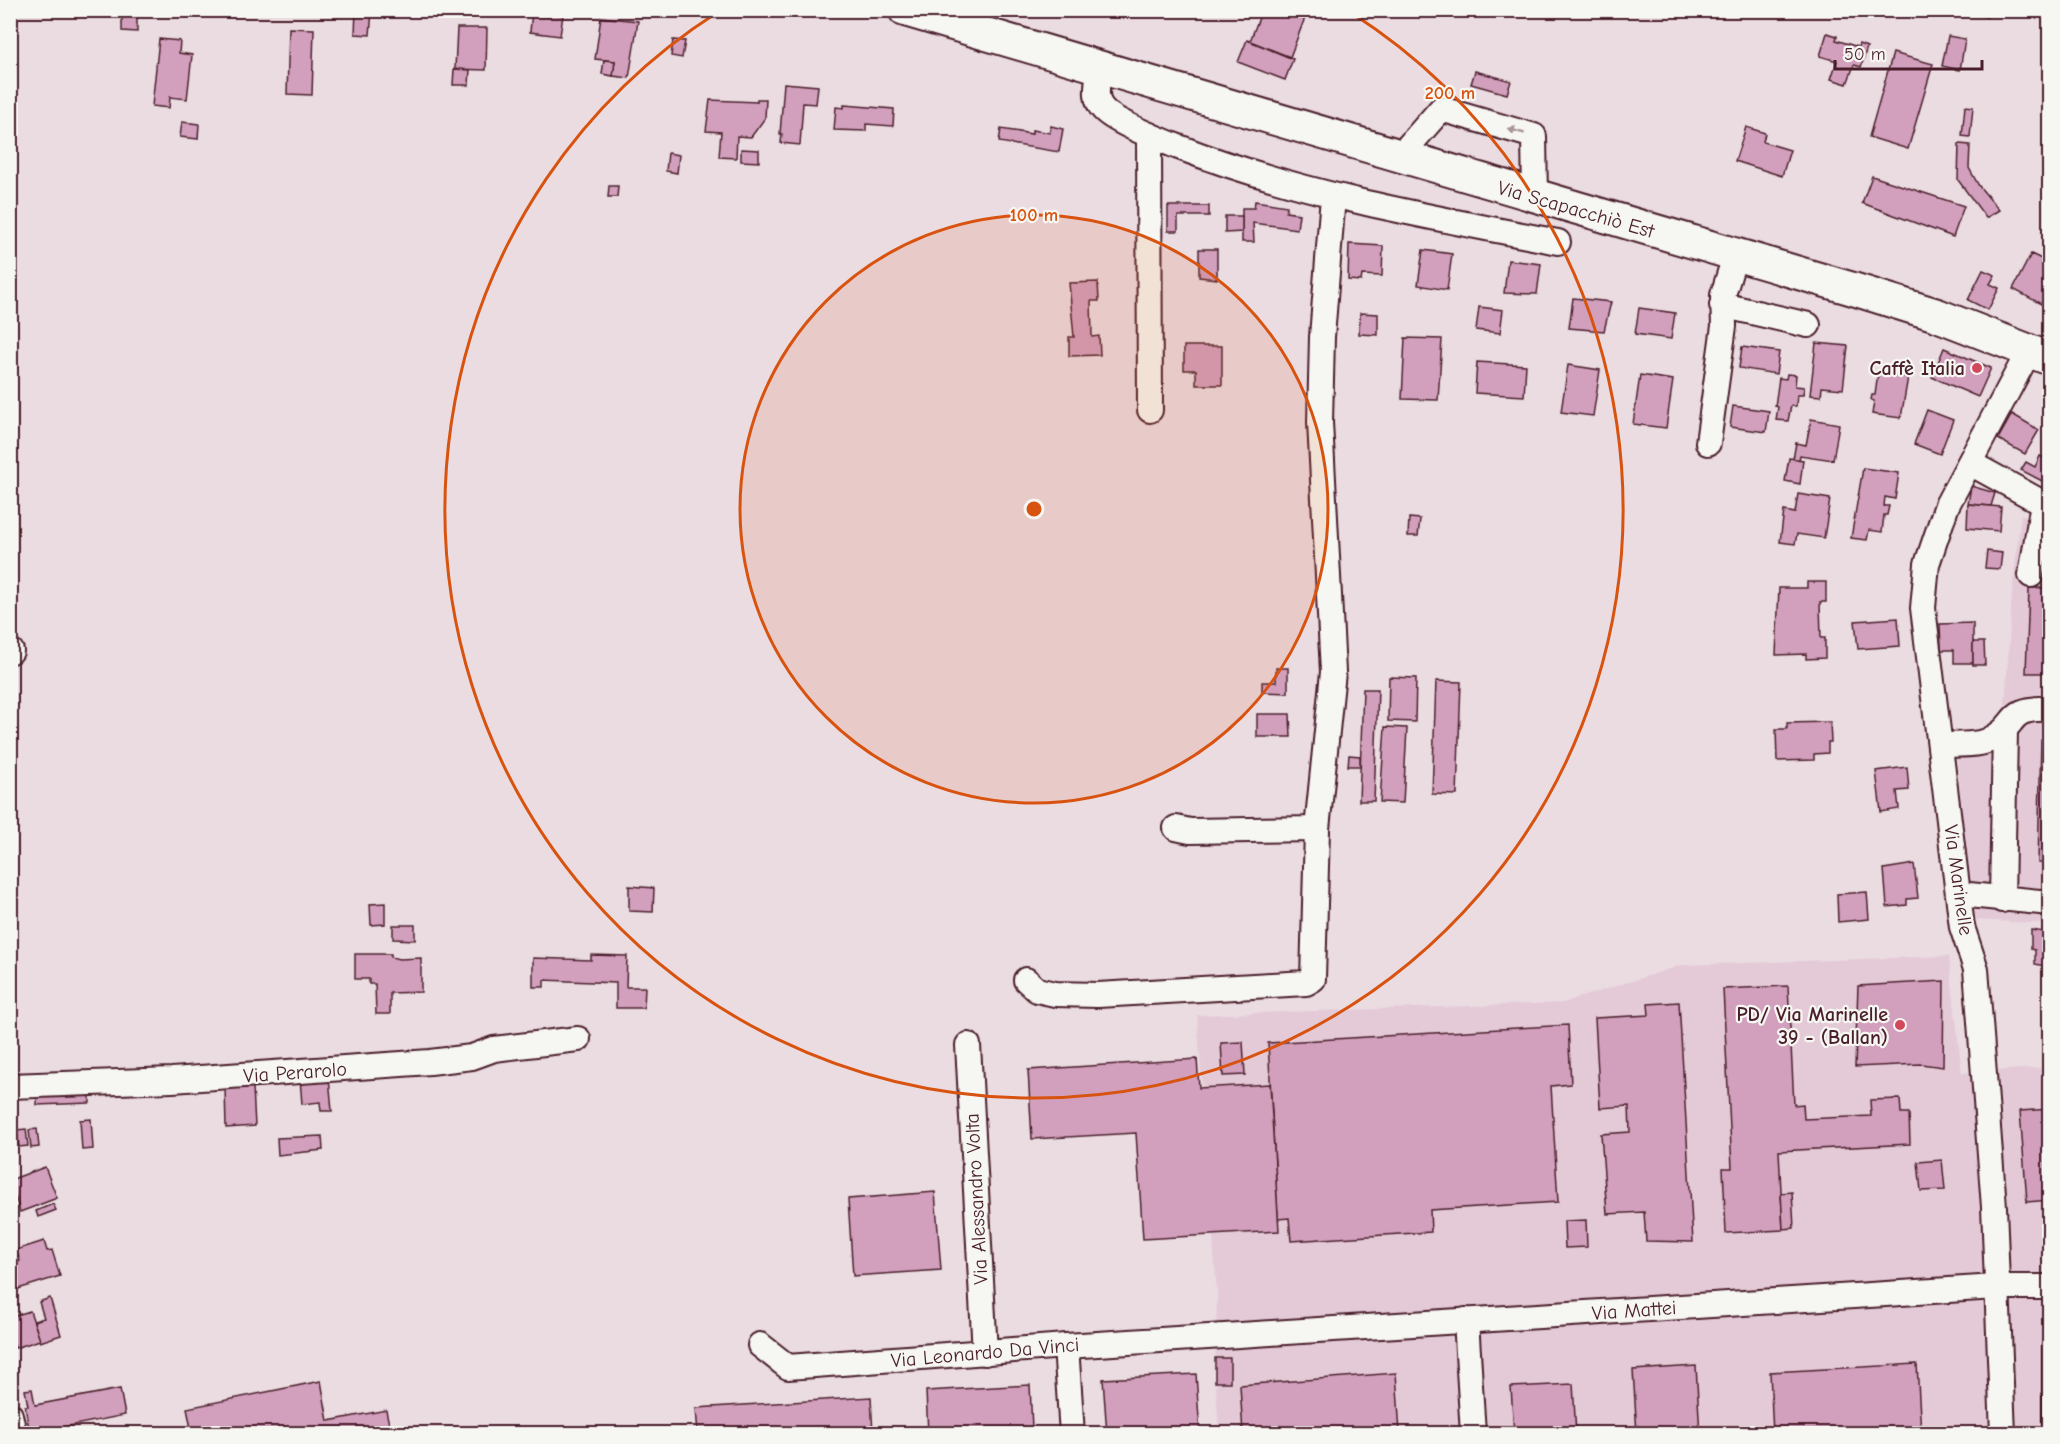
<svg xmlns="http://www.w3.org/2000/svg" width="2060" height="1444" font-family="'Comic Neue',sans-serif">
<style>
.built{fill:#e4cad7}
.building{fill:#d2a0bd;stroke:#4a1f2b;stroke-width:1.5}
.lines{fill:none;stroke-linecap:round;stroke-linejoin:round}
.minor-casing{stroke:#4a1f2b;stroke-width:28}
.major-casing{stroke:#4a1f2b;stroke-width:36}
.minor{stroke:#f6f6f2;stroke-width:24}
.major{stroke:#f6f6f2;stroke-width:32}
.oneway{fill:#a99598}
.ring{fill:none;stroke:#d8530f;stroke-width:3}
.poi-dot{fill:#d1495b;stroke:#f6f6f2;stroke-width:2}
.labels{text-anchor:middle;stroke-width:4.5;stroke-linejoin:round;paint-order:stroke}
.street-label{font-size:20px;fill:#4a1f2b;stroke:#f6f6f2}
.poi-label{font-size:20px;font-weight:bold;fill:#4a1f2b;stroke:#f6f6f2;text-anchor:end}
.centre{fill:#d8530f;stroke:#f6f6f2;stroke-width:3}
.ring-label{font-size:18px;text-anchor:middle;font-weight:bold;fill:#d8530f;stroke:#f6f6f2;stroke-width:4.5;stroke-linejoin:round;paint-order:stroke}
</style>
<rect width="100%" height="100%" fill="#ebdce2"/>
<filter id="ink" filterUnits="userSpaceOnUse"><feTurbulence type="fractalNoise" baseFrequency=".0167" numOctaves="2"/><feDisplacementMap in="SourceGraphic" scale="12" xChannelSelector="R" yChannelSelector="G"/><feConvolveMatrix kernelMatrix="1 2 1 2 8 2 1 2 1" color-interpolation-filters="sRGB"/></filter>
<g filter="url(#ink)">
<g class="built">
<polygon points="2021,514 2049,527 2049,924 1972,920 1955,736 2003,737 2012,593"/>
<polygon points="1949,956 1962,1073 2049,1067 2049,1433 1219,1433 1215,1372 1217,1295 1197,1015 1562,1003 1682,965"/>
</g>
<g class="building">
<polygon points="122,10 137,10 137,32 122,31"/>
<polygon points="356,10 372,10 370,35 355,34"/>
<polygon points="686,10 720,10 720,16"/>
<polygon points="1262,10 1308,10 1290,57 1250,41"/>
<polygon points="1958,10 1988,10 1987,17"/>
<polygon points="532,11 563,15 560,36 530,32"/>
<polygon points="601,17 638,21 629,78 613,76 615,61 595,59"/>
<polygon points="289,28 314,29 312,95 287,94"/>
<polygon points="457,28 487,28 486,70 455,69"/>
<polygon points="1827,33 1837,36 1836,40 1858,47 1859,44 1867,47 1861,67 1854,65 1847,84 1831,79 1837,61 1820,56"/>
<polygon points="1948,36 1965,39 1960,70 1942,66"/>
<polygon points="159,39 180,41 179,53 192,55 187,99 170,97 169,108 152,106"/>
<polygon points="673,40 685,41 682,58 671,56"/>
<polygon points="1247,40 1293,59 1285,80 1238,62"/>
<polygon points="1893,53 1933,64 1908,149 1869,137"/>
<polygon points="604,60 615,61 613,76 602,74"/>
<polygon points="454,69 470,70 469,85 453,85"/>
<polygon points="1475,71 1511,81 1507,94 1471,84"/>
<polygon points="784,83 818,86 816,104 803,103 800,145 781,143 782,134 780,134"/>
<polygon points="757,99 766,99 765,118 751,137 737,136 736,158 719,157 721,132 706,131 710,100 757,102"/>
<polygon points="844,105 894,109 893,126 866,124 866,131 834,130 836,107 844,108"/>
<polygon points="1965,106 1973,107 1970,137 1962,136"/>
<polygon points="182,122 199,124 198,139 180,137"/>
<polygon points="1051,126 1063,129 1059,152 999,142 1001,129 1032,134 1032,130 1050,133"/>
<polygon points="1746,127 1765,133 1763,142 1790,150 1782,176 1735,161"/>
<polygon points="1959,144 1970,145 1969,168 1979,186 1999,210 1986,218 1958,180"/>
<polygon points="741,149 759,150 759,162 741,161"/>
<polygon points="668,153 679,155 677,173 666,171"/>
<polygon points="1872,176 1964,206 1953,237 1862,203"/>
<polygon points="609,186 618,186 617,197 608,197"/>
<polygon points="1255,201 1287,206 1286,212 1299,214 1297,229 1253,223 1254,242 1242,242 1242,208 1254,208"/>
<polygon points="1168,206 1209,206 1209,216 1178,216 1178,231 1168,231"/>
<polygon points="1225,216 1242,216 1242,232 1225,233"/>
<polygon points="1349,244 1383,246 1382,276 1362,275 1361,281 1348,280"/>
<polygon points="1199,249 1217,249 1217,279 1199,277"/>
<polygon points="1423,250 1452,254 1447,290 1418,285"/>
<polygon points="2031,254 2050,263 2050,286 2041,304 2013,289"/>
<polygon points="1508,260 1541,264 1537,294 1504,293"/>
<polygon points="1983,270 1995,275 1990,284 1999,288 1988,310 1968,300"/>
<polygon points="1098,282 1099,301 1091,301 1092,337 1099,336 1100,355 1069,356 1069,337 1074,337 1069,283"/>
<polygon points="1573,298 1611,302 1604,331 1569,328"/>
<polygon points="1479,307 1503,310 1500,333 1476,330"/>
<polygon points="1639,308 1675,313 1671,339 1635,334"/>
<polygon points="1360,313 1378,314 1378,335 1359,334"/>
<polygon points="1405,338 1442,339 1438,400 1402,399"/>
<polygon points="1816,343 1848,346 1843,389 1822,387 1821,396 1810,395"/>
<polygon points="1184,346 1222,346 1222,385 1196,385 1196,370 1184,370"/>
<polygon points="1742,347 1779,352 1776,374 1739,368"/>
<polygon points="1944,348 1991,368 1978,397 1932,377"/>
<polygon points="1477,362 1526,365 1524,396 1475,393"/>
<polygon points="1568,365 1600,370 1593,416 1561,412"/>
<polygon points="1878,373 1908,377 1901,418 1872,414 1874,401 1871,400 1872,395 1875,395"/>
<polygon points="1787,374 1796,375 1795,386 1804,387 1803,395 1797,395 1796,406 1791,406 1788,421 1776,420 1778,407 1775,406 1779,378 1786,379"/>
<polygon points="1640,375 1673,380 1666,428 1633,424"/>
<polygon points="1733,406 1769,411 1766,432 1730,427"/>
<polygon points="1927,410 1953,420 1940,454 1914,444"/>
<polygon points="2012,414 2039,430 2025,454 1998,439"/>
<polygon points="1811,419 1839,424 1833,460 1800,455 1799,460 1793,459 1796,443 1806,445"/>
<polygon points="2040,456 2050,461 2048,484 2021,470 2026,462 2035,467"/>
<polygon points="1789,458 1803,460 1800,484 1785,481"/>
<polygon points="1863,468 1899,473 1895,499 1885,497 1884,506 1889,506 1887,515 1884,515 1882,532 1869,530 1867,540 1851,538"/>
<polygon points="1971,486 1995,493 1991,506 1968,504"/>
<polygon points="1798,494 1830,499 1824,538 1797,534 1795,544 1780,542 1784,511 1795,513"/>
<polygon points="1968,504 2001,507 1999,531 1967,528"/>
<polygon points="1409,518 1420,519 1418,536 1408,536"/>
<polygon points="1987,551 2002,553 2000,569 1985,568"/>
<polygon points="1807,582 1826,582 1826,602 1820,602 1821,638 1825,638 1825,658 1806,659 1806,654 1776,655 1779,588 1807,588"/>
<polygon points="2029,588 2050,588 2050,673 2026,673"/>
<polygon points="1898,618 1900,646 1858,649 1855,621"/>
<polygon points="1973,623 1973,663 1954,663 1954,650 1941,650 1940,624"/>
<polygon points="1973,642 1984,642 1985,665 1973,665"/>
<polygon points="1276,668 1288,668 1288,693 1262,692 1262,682 1276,682"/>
<polygon points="1389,677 1416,678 1415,722 1388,721"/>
<polygon points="1436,681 1461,682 1457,795 1432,794"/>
<polygon points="1363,689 1378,689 1374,801 1359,801"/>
<polygon points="1257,714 1290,714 1291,737 1257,737"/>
<polygon points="1830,722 1831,742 1828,742 1828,753 1814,754 1814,760 1777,761 1776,729 1787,729 1787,723"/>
<polygon points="1385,727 1407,728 1403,803 1380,802"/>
<polygon points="2041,740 2050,740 2050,863 2038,863"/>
<polygon points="1349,755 1360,756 1360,766 1348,766"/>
<polygon points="1907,767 1909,790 1897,791 1899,809 1881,812 1876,771"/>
<polygon points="1914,864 1918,898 1907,899 1907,905 1887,907 1884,869"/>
<polygon points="629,886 654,888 653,912 629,911"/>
<polygon points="1867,892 1869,919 1838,922 1837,894"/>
<polygon points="385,903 385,924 371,925 370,904"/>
<polygon points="393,925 415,925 415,940 393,939"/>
<polygon points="2031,930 2050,933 2050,967 2035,964 2035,950 2031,949"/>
<polygon points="355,954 391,954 391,957 399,959 421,958 421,992 390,993 390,1014 376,1014 375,984 369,984 369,979 355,979"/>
<polygon points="591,955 627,956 626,987 645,987 644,1008 616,1008 616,983 544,980 544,987 533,987 533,958 591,960"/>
<polygon points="1944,981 1943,1067 1921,1064 1855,1067 1858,986"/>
<polygon points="1788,986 1794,1105 1803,1104 1804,1119 1871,1116 1870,1100 1900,1099 1901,1113 1909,1113 1910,1144 1779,1151 1783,1230 1726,1233 1723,1168 1732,1168 1723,989"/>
<polygon points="1679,1002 1693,1242 1646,1241 1644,1212 1607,1214 1601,1134 1630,1132 1629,1106 1600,1108 1595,1018 1649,1015 1648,1004"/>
<polygon points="1568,1025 1571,1084 1551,1086 1558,1202 1430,1210 1431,1232 1291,1241 1289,1218 1278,1219 1268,1043"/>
<polygon points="1243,1042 1245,1075 1223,1076 1221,1043"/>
<polygon points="1197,1059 1199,1088 1270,1084 1279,1231 1143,1239 1136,1133 1032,1139 1028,1070"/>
<polygon points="329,1077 332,1111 321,1111 320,1102 302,1104 300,1079"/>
<polygon points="253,1087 255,1126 226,1128 225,1088"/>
<polygon points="37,1091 90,1091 90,1103 37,1105"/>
<polygon points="2050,1109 2050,1200 2027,1202 2020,1111"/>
<polygon points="91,1119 93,1149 82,1150 80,1120"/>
<polygon points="26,1129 28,1146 19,1147 17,1130"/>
<polygon points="37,1129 39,1147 31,1148 29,1130"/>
<polygon points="322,1136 323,1150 278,1155 277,1138"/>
<polygon points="1942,1160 1945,1190 1921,1191 1918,1162"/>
<polygon points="45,1167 57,1198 20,1212 10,1180"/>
<polygon points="935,1192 941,1270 853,1276 848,1199"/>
<polygon points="1792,1192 1794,1228 1783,1229 1781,1193"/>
<polygon points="53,1204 56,1210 38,1217 36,1211"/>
<polygon points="1586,1220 1587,1247 1565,1248 1564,1221"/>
<polygon points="44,1241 47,1251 52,1250 60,1276 18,1289 10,1264 20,1261 16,1250"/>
<polygon points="50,1298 61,1335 40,1342 34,1321 44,1318 39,1302"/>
<polygon points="30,1311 40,1340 15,1348 10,1334 10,1317"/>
<rect x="2042" y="1344" width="8" height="90"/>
<rect x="1215" y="1358" width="15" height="24"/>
<polygon points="1917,1364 1921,1434 1773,1434 1770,1372"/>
<polygon points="1696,1366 1700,1434 1637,1434 1633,1370"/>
<polygon points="1396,1373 1400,1433 1243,1434 1240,1385"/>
<polygon points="1196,1374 1200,1434 1107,1434 1103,1379"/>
<polygon points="321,1381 328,1421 386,1410 391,1434 192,1434 187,1408"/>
<polygon points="1573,1384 1576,1434 1514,1434 1511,1387"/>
<polygon points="1030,1385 1032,1429 928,1434 926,1391"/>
<polygon points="32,1389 35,1405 120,1389 125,1415 64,1427 65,1430 30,1434 25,1406 28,1406 25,1390"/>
<polygon points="871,1397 873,1434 698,1434 696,1408"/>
</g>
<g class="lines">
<g class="minor-casing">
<g id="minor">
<path d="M1099 69C1098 82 1093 99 1103 109 1114 122 1159 139 1176 146 1299 194 1429 217 1558 242"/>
<polyline points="1149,135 1150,410"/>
<polyline points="1399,157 1441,109 1534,136 1535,197"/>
<polyline points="1722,305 1808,325"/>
<polyline points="1708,443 1724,326 1723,295 1735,256"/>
<polyline points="1970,463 2050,507"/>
<polyline points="2031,575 2043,503"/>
<polyline points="10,651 11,651"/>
<path d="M1940 745C1954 744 1974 746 1987 741 2021 726 2003 707 2050 709"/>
<polyline points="1176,828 1190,831 1317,829 1333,672 1320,422 1322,337 1333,196"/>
<polyline points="1959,894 2050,903"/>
<polyline points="2002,900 2005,730"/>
<polyline points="1026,980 1037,990 1055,994 1098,995 1306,983 1313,979 1317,829"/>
<polyline points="968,1045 985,1353"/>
<polyline points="10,1086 172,1080 430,1062 472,1057 494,1049 578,1039"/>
<polyline points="1466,1320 1473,1434"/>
<polyline points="760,1345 788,1367 1066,1346 1996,1287 2050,1287"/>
<polyline points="1066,1346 1072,1434"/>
<polyline points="10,1415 14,1434"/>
<polyline points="2003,1434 1994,1207 1976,969 1962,927 1923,608 1927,564 1947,505 2029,351"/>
</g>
</g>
<g class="major-casing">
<polyline id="major" points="905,10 1853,289 1937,315 2050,359"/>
</g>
<use href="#minor" class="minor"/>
<use href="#major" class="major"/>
</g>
<defs><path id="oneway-solid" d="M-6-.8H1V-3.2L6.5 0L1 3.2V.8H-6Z" transform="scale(1.5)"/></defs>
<use class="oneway" href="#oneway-solid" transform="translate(1516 131) rotate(-164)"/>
</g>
<circle cx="1034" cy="509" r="294" fill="#d8530f" fill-opacity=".12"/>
<g class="ring">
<circle cx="1034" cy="509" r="294"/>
<path d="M1350 12A589 589 0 1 1 718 12"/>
</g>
<g class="poi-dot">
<circle cx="1977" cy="368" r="6"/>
<circle cx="1900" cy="1025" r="6"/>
</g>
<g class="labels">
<g class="street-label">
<text transform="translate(1576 209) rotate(16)" y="7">Via Scapacchiò Est</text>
<text transform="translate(1959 880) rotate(82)" y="7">Via Marinelle</text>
<text transform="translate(295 1072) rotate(-4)" y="7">Via Perarolo</text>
<text transform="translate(976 1199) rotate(-93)" y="7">Via Alessandro Volta</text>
<text transform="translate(1634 1310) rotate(-4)" y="7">Via Mattei</text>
<text transform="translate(985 1352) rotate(-5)" y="7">Via Leonardo Da Vinci</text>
</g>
<g class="poi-label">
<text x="1965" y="375">Caffè Italia</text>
<text x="1888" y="1021">PD/ Via Marinelle<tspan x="1888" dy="23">39 - (Ballan)</tspan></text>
</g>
</g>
<circle cx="1034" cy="509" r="9" class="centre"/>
<g class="ring-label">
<text x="1450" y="99">200 m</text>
<text x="1034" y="221">100 m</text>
</g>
<rect width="2060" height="1444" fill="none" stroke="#f6f6f2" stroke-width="36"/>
<rect x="18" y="18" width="2024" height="1408" fill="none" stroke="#4a1f2b" stroke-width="2" filter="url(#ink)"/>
<path d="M1835 60v9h147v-9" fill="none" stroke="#4a1f2b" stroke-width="3"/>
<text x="1844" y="60" font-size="18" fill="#4a1f2b" stroke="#f6f6f2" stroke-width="4.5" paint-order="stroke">50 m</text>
</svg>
